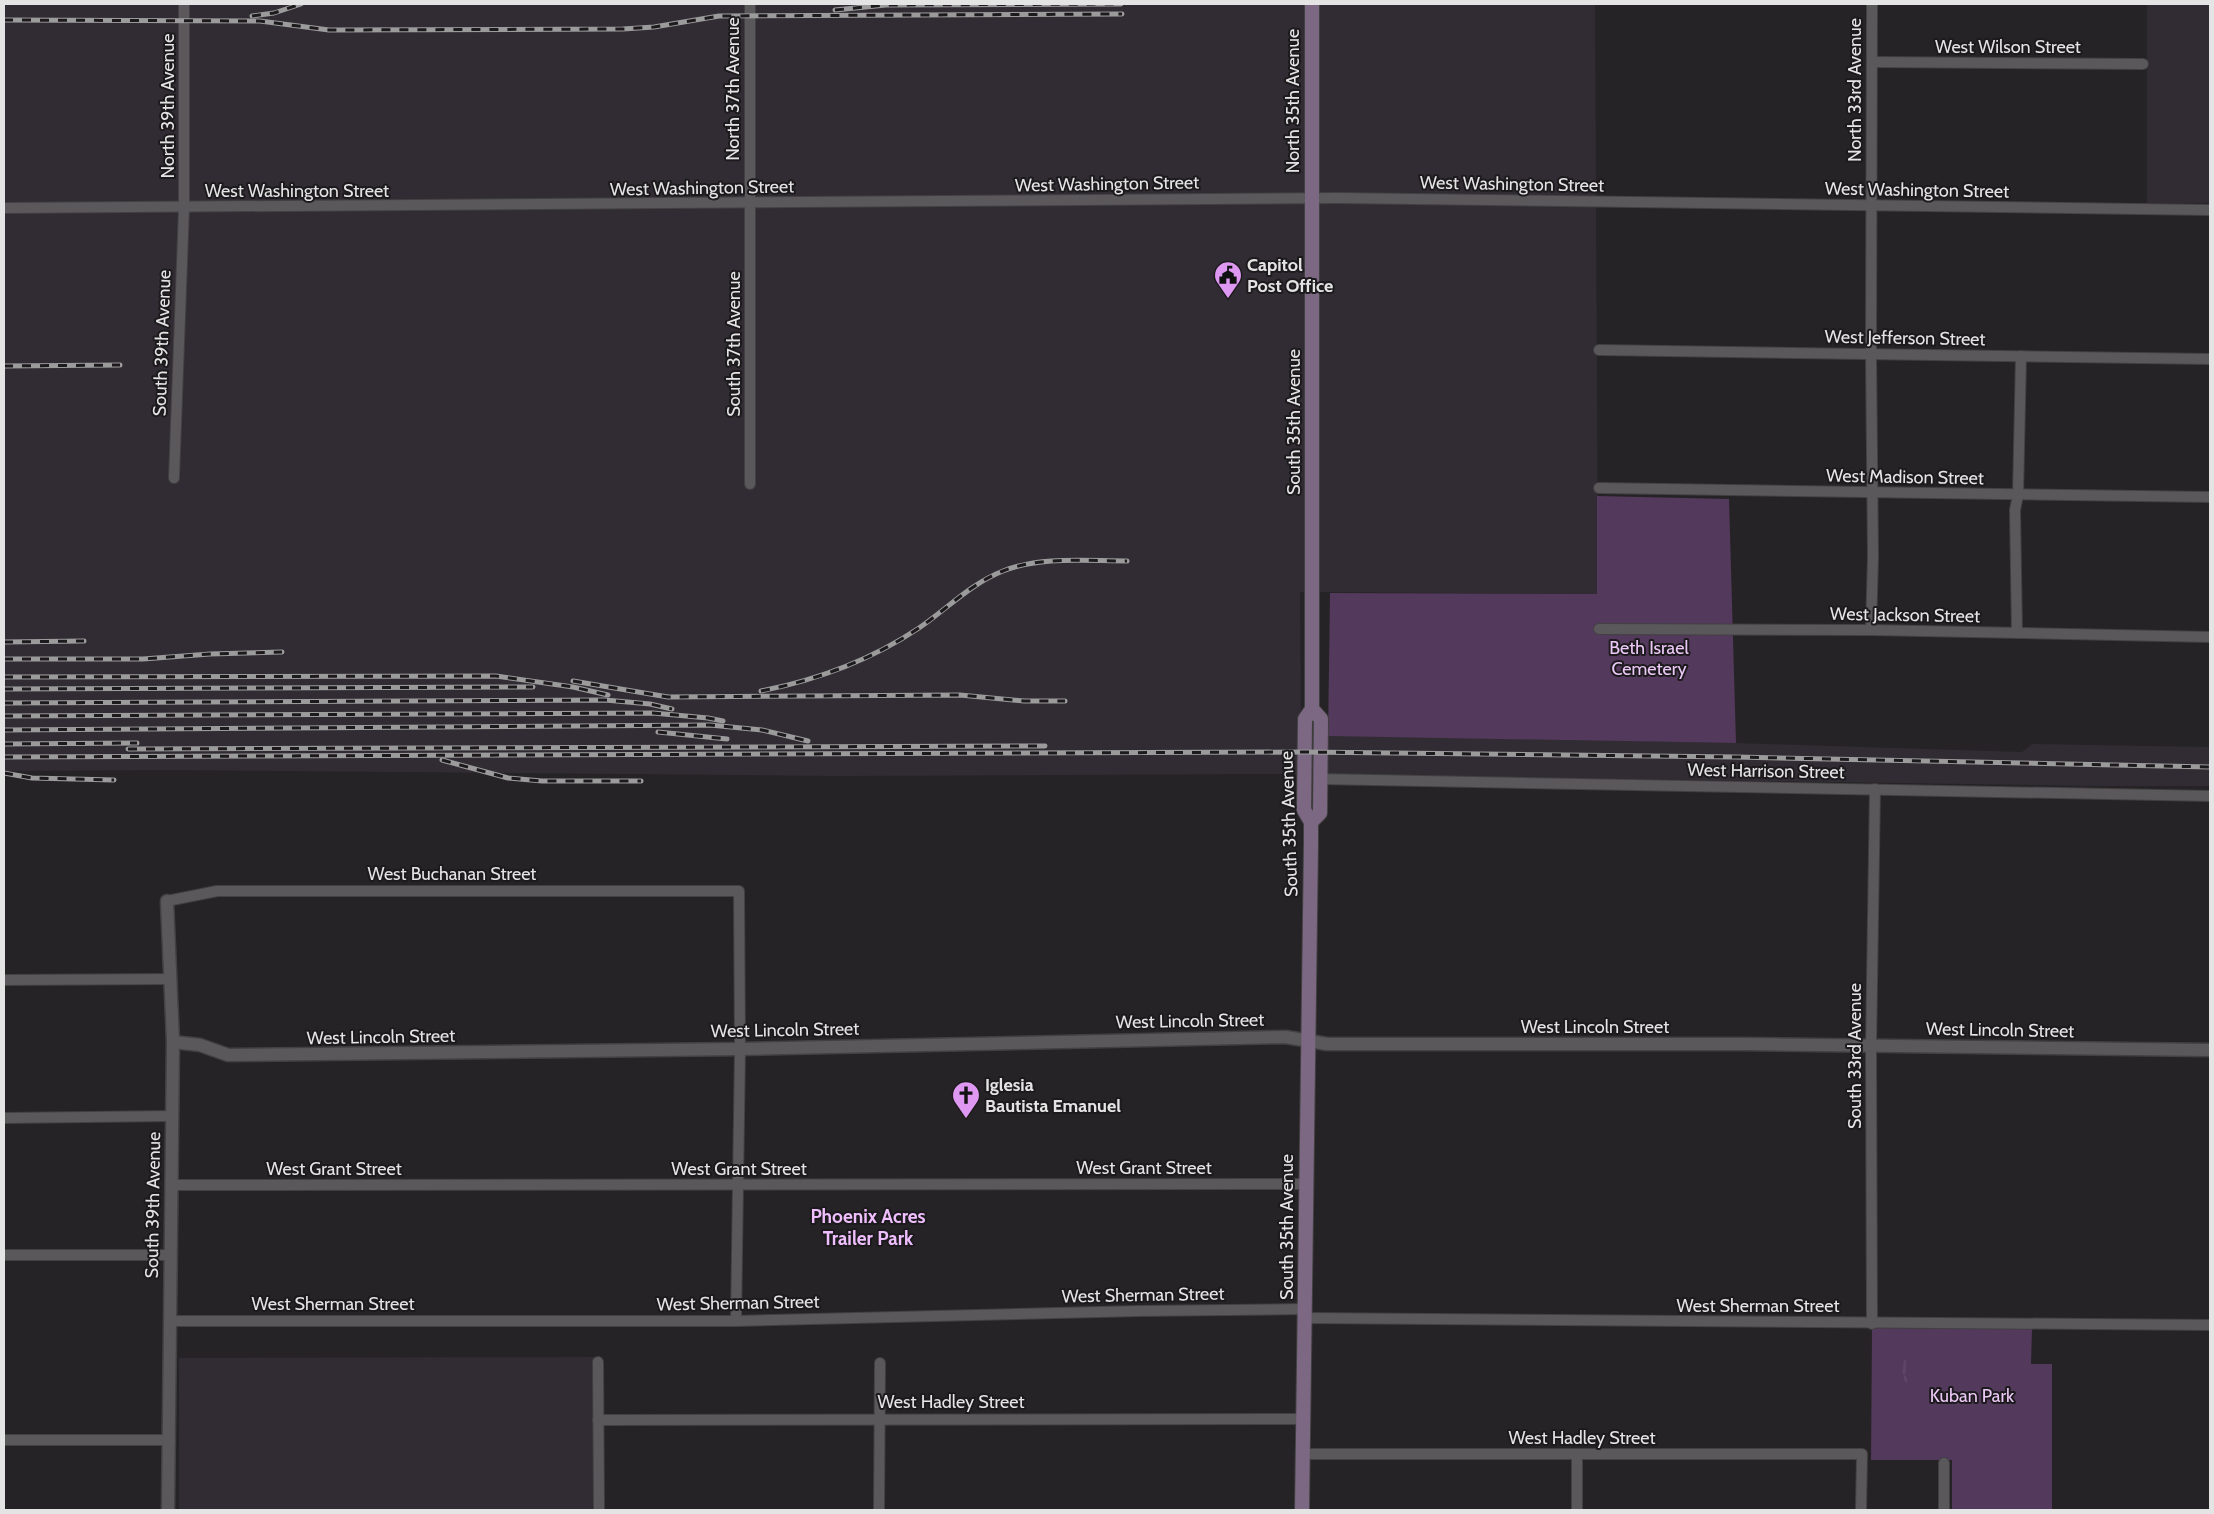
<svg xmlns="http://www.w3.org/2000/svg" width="2214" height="1514" font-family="Cabin,sans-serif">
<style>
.built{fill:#312c33}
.green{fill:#53395b}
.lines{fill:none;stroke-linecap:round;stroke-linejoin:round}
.stream{stroke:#5e4465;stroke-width:3}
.minor-casing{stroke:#424142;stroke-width:12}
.tertiary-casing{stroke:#424142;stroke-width:15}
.secondary-casing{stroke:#424142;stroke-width:16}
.minor{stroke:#5a585b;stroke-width:10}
.tertiary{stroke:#5a585b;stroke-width:12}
.secondary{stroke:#7d6883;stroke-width:14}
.rail-casing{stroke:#9c9b9c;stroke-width:5}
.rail{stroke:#1c1a1c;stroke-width:3;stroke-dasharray:9;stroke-linecap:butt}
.labels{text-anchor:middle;stroke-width:4;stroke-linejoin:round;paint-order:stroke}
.street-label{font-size:18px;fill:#e5e4e5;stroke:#1c1a1c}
.poi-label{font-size:18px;font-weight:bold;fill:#e5e4e5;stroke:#1c1a1c;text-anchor:start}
.park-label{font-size:18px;fill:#ecc8f7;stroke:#1c1a1c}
.neighbourhood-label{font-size:19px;font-weight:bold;fill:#eebefd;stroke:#1c1a1c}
</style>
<rect width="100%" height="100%" fill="#252325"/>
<g class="built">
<polygon points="4,4 1595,4 1598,594 1300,592 1301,734 1736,743 2022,752 2032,744 2210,747 2210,786 2092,786 1300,774 836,776 171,770 4,771"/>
<rect x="2147" y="4" width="63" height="199"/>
<polygon points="596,1357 595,1510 179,1510 179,1358"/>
</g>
<g class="green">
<polygon points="1597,496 1729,499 1736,743 1328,736 1330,593 1597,594"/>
<polygon points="1872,1328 2032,1329 2031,1364 2052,1364 2052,1510 1952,1510 1952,1460 1871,1460"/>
</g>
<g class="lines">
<g class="stream">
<polyline points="1904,1373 1905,1361"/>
<polyline points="1905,1377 1906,1381"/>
</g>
<g class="minor-casing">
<g id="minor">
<polyline points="750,4 750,484"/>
<polyline points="1872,62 2143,64"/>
<polyline points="4,208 1338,198 2210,210"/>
<polyline points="1599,350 2210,359"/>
<polyline points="174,478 184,208 184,4"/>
<polyline points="1599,488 2210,497"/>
<polyline points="1599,629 1871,630 2210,637"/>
<polyline points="1871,630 1873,556 1871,354 1872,4"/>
<polyline points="2017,633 2015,510 2018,495 2021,356"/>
<polyline points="1320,779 2210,796"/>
<polyline points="167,901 217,891 739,891 740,1049 736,1321"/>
<polyline points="4,980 171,979"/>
<polyline points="4,1118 172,1116"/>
<polyline points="171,1185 1307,1184"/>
<polyline points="4,1255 170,1255"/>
<polyline points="1305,1318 2210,1325"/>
<polyline points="170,1321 736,1321 1139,1311 1305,1309"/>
<polyline points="1872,1324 1871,1047 1875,789"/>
<polyline points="598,1362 599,1510"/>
<polyline points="598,1420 1304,1419"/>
<polyline points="4,1440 170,1440"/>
<polyline points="1302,1454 1862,1454 1861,1510"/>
<polyline points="1577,1455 1577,1510"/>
<polyline points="879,1510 880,1363"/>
<polyline points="1944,1510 1944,1463"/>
</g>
</g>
<g class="tertiary-casing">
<g id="tertiary">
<polyline points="167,901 173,1042 168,1510"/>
<polyline points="173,1042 200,1045 228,1055 740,1049 1286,1037 1327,1044 1745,1044 2210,1050"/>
</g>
</g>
<g class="secondary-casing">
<g id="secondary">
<polyline points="1311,822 1320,813 1321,719 1312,709"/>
<polyline points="1302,1510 1311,843 1311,822 1304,810 1305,719 1312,709 1312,4"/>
</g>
</g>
<use href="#minor" class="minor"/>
<use href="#tertiary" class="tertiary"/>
<use href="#secondary" class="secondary"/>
<g class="rail-casing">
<g id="rail">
<polyline points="835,10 886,5 1121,4"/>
<polyline points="252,16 274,13 301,4"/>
<polyline points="4,20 260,21 329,30 623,29 654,27 719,16 1122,14"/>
<polyline points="4,366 120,365"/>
<polyline points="4,642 84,641"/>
<polyline points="4,659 143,659 210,654 282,652"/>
<polyline points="4,677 496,676 573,687 608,695"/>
<polyline points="573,681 668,697 960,695 1024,701 1065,701"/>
<polyline points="4,689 533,687"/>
<path d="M761 691C817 680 871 660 919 628 947 609 970 584 1003 571 1041 556 1086 561 1127 561"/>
<polyline points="4,703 605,700 650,704 672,709"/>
<polyline points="4,716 653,713 708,718 723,721"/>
<polyline points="4,730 710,725 762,730 808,741"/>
<polyline points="658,732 727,739"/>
<polyline points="4,744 137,743"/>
<polyline points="128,749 1045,746"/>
<polyline points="4,757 1304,752 1736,757 2210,767"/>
<polyline points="442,760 508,778 542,781 641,781"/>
<polyline points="4,773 32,778 114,780"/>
</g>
</g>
<use href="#rail" class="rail"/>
</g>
<defs>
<g id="civic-pin" transform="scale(1.4375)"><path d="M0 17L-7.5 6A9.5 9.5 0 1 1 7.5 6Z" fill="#de98f2" stroke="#1c1a1c"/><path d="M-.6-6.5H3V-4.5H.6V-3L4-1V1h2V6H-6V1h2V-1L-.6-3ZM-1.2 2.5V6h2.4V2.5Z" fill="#111"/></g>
<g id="church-pin" transform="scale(1.4375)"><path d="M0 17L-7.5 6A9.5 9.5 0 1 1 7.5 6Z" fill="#de98f2" stroke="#1c1a1c"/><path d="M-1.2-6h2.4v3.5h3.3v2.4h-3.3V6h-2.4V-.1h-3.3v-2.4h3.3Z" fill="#111"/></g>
</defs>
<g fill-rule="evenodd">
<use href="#civic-pin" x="1228" y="275"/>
<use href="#church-pin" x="966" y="1095"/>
</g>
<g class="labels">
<g class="street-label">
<text x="2008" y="53">West Wilson Street</text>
<text transform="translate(733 89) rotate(-90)" y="6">North 37th Avenue</text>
<text transform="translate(1855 90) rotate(-90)" y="6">North 33rd Avenue</text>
<text transform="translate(1293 101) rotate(-90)" y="6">North 35th Avenue</text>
<text transform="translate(168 106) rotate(-90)" y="6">North 39th Avenue</text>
<text transform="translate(1107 184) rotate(-1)" y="6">West Washington Street</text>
<text transform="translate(1512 184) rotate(1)" y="6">West Washington Street</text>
<text transform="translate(702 188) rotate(-1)" y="6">West Washington Street</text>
<text transform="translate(1917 190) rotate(1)" y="6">West Washington Street</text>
<text x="297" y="197">West Washington Street</text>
<text transform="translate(1905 338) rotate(1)" y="6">West Jefferson Street</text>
<text transform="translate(162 343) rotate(-88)" y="6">South 39th Avenue</text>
<text transform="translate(734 344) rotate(-90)" y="6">South 37th Avenue</text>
<text transform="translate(1294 422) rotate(-90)" y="6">South 35th Avenue</text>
<text transform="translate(1905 477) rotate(1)" y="6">West Madison Street</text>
<text transform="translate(1905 615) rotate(1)" y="6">West Jackson Street</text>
<text transform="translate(1766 771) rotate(1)" y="6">West Harrison Street</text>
<text transform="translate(1289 824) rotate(-92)" y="6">South 35th Avenue</text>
<text x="452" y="880">West Buchanan Street</text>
<text transform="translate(1190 1021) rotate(-1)" y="6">West Lincoln Street</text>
<text x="1595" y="1033">West Lincoln Street</text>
<text transform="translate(785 1030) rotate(-1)" y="6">West Lincoln Street</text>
<text transform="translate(2000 1030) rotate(1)" y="6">West Lincoln Street</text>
<text transform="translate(381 1037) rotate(-1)" y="6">West Lincoln Street</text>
<text transform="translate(1855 1056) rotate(-90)" y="6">South 33rd Avenue</text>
<text x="1144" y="1174">West Grant Street</text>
<text x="334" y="1175">West Grant Street</text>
<text x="739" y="1175">West Grant Street</text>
<text transform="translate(153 1205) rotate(-89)" y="6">South 39th Avenue</text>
<text transform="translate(1287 1227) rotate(-90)" y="6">South 35th Avenue</text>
<text transform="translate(1143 1295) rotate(-1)" y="6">West Sherman Street</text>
<text transform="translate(738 1303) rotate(-1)" y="6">West Sherman Street</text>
<text x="333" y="1310">West Sherman Street</text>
<text x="1758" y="1312">West Sherman Street</text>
<text x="951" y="1408">West Hadley Street</text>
<text x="1582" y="1444">West Hadley Street</text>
</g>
<g class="poi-label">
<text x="1247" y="271">Capitol<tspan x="1247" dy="21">Post Office</tspan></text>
<text x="985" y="1091">Iglesia<tspan x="985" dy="21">Bautista Emanuel</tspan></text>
</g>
<g class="park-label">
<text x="1649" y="654">Beth Israel<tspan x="1649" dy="21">Cemetery</tspan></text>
<text x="1972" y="1402">Kuban Park</text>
</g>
<g class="neighbourhood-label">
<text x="868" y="1223">Phoenix Acres<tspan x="868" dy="22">Trailer Park</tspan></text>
</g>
</g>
<rect width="2214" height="1514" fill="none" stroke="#e5e4e5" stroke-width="10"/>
</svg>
